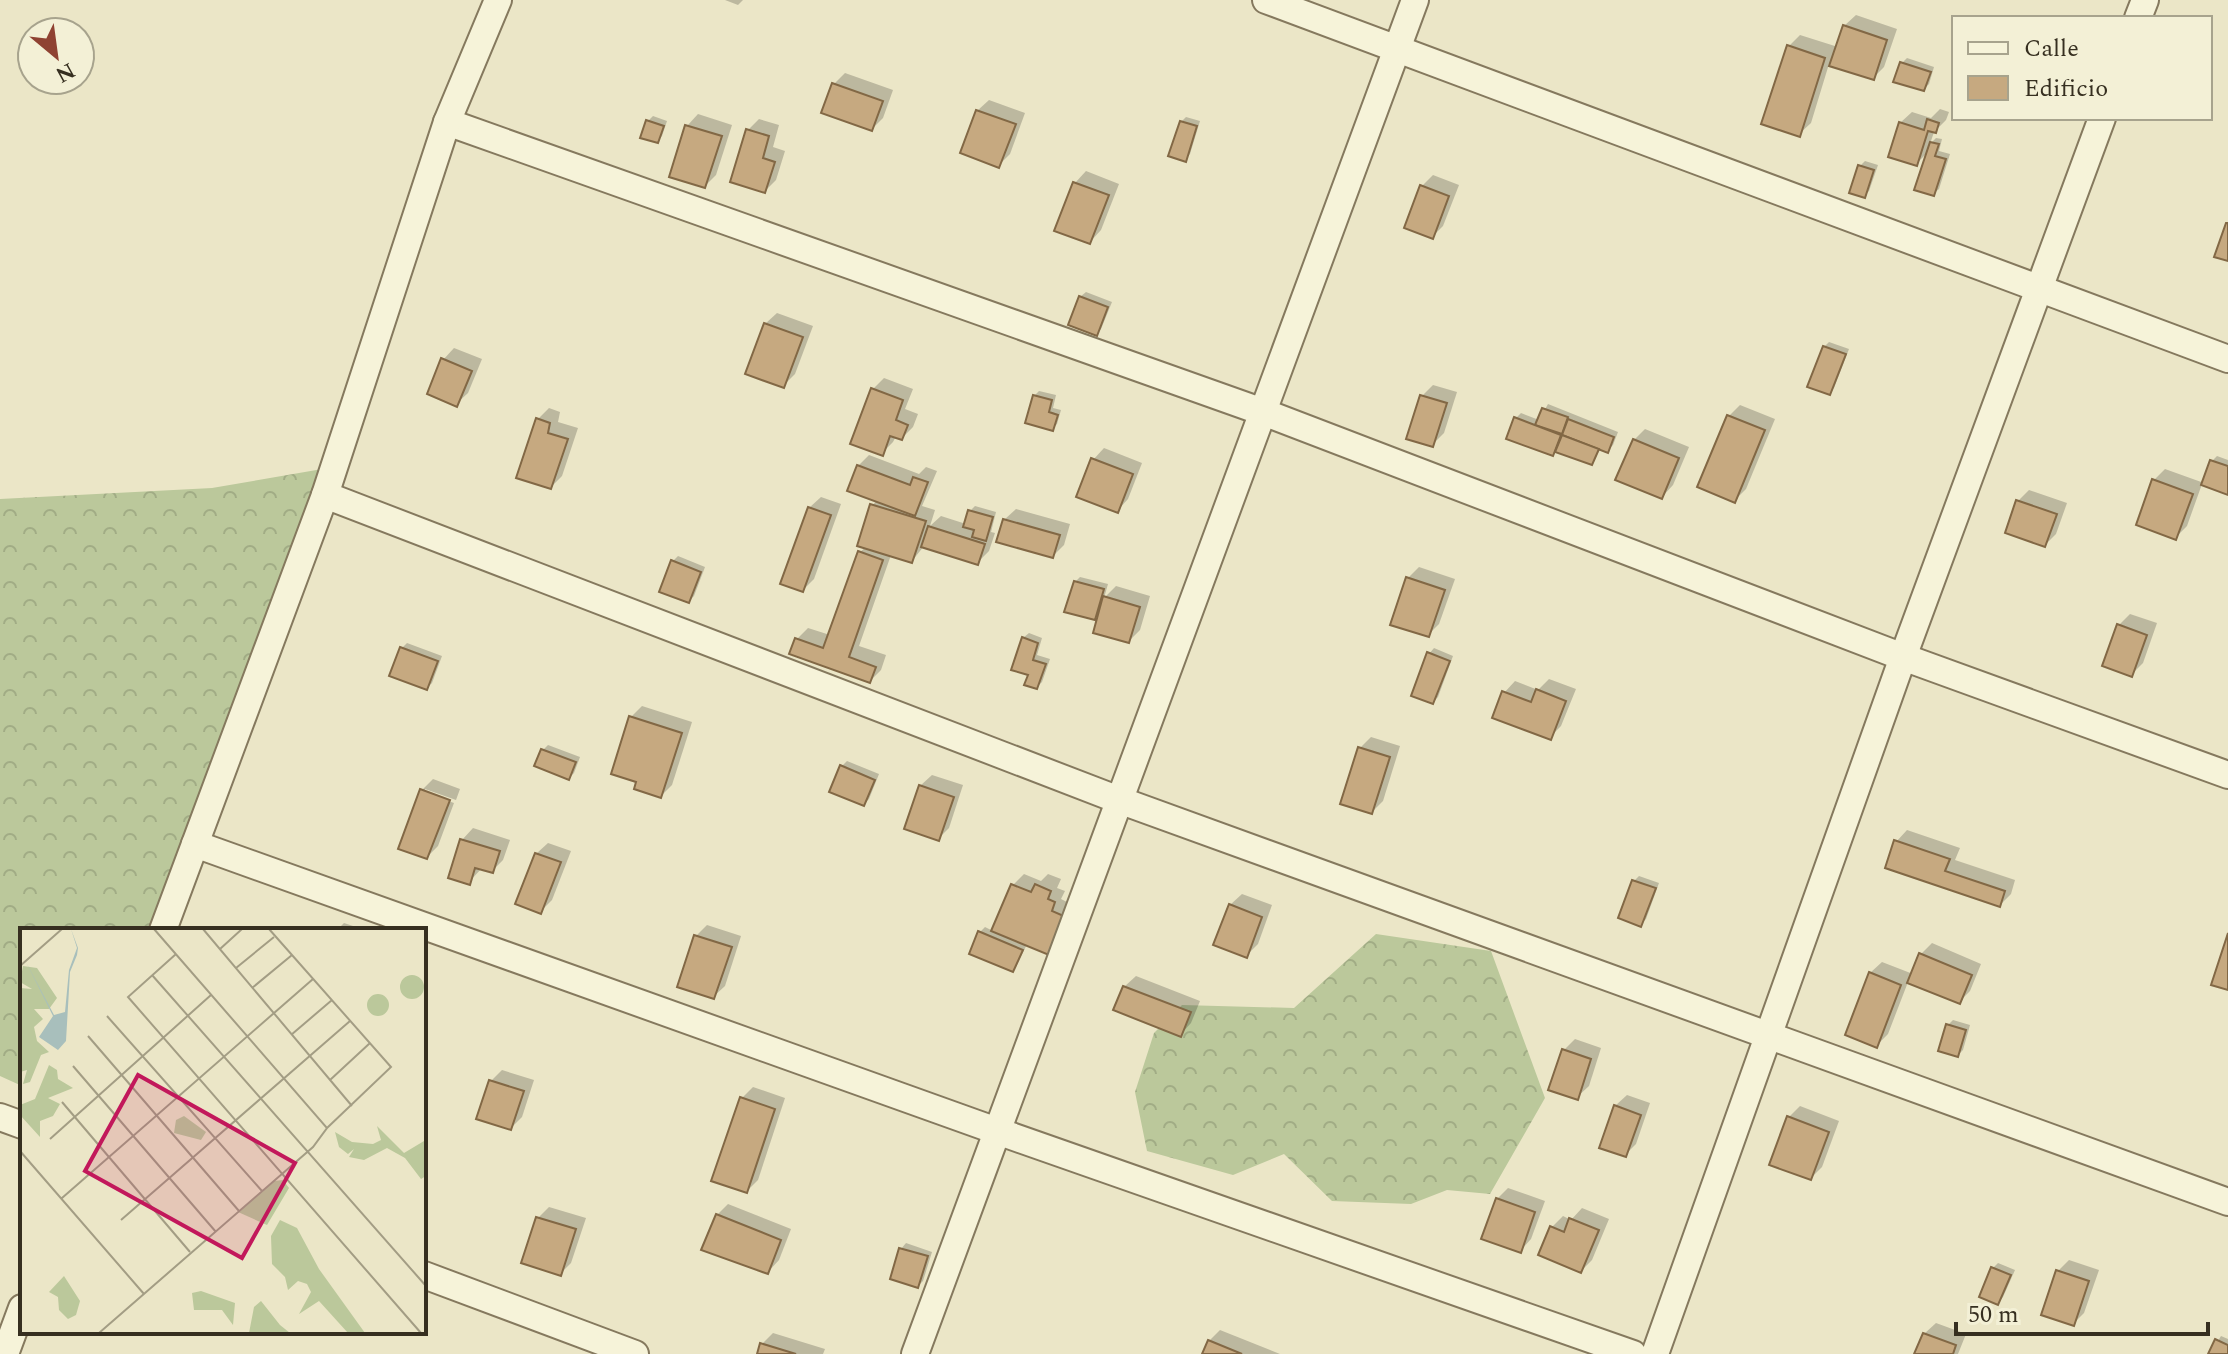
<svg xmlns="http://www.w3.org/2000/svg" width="2228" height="1354" font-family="Spectral,serif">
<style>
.forest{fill:url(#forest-crowns)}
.shadow{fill:#0003}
.building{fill:#c6a980;stroke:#826845;stroke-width:2}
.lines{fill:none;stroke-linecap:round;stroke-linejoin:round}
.minor-casing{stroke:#85795e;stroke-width:30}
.minor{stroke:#f6f3d9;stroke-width:26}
.inset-road{fill:none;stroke:#a39d84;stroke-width:2}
.view{fill:#c2185b;fill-opacity:0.15;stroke:#c2185b;stroke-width:4}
.inset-edge{fill:none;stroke:#362f20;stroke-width:4}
</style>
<defs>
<pattern id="forest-crowns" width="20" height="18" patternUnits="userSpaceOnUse" patternTransform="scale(2)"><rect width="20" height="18" fill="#bbc89b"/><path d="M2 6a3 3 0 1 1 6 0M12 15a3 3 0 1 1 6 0" fill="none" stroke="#a1ac85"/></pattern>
</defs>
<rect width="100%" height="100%" fill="#ebe6c7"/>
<g class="forest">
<polygon points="328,468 162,930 22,930 22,1086 0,1076 0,499 212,488"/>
<polygon points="1376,934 1491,951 1545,1098 1490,1194 1447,1190 1411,1204 1332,1201 1284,1154 1233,1175 1147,1151 1135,1092 1154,1033 1182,1005 1294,1008"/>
</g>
<g class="shadow">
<polygon points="725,0 743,0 738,5"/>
<polygon points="1856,15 1897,29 1884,67 1873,78 1829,64 1811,123 1799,134 1788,47 1800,35 1838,47 1844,26"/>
<polygon points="1907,58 1934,67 1929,84 1924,89 1902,63"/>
<polygon points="845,73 893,90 883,118 872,129 834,84"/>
<polygon points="989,100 1025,113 1010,154 999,165 977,111"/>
<polygon points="1940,109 1949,112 1946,120 1934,132 1930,144 1936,138 1942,139 1939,151 1950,154 1939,189 1933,194 1929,151 1916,164 1900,123 1912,112 1931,118"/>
<polygon points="698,114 732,125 716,175 705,186 687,126"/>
<polygon points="653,116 667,121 662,136 657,141 648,121"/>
<polygon points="1186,117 1200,121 1190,154 1185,159 1181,122"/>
<polygon points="759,119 779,125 773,147 785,151 776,180 765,191 748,130"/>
<polygon points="1865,161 1878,165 1869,191 1864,196 1860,166"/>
<polygon points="1086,171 1119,184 1101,230 1090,242 1057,230 1075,183"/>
<polygon points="1433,175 1459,185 1443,226 1432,237 1422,186"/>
<polygon points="1086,292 1112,302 1101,329 1096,334 1080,297"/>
<polygon points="777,313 813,326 795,374 784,385 765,324"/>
<polygon points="1829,342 1849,349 1834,388 1829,393 1824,347"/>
<polygon points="454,348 482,359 468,393 456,404 443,360"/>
<polygon points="884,378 913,389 905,409 918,414 913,427 902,438 896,436 893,442 882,453 873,389"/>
<polygon points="1433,385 1457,392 1444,433 1433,444 1422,396"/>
<polygon points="1039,391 1056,395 1053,408 1061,410 1057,424 1052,429 1034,396"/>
<polygon points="1548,404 1618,432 1613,445 1608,450 1601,448 1592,463 1557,450 1553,454 1516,418 1521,413 1539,420"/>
<polygon points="1740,405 1775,419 1746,489 1735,500 1729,416"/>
<polygon points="549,408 560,412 558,422 578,428 562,476 551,487 538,419"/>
<polygon points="1645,429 1689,447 1673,485 1662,497 1634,440"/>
<polygon points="1104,448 1142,463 1128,499 1117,511 1093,460"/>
<polygon points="869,455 919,474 926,467 937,471 922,506 935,510 930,526 941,516 966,524 970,511 975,506 996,512 991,532 995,533 989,551 977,563 924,546 912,561 891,555 859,646 886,655 881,670 870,681 797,639 808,628 830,635 860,552 866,547 872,506 877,500 858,466"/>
<polygon points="2217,456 2228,460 2228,493 2202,484 2187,526 2176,537 2154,480 2165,469 2204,483 2212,461"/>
<polygon points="2029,490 2067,503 2056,534 2045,545 2018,501"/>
<polygon points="821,497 841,504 814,579 803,590 809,508"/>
<polygon points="1016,509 1070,524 1064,545 1053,556 1004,520"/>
<polygon points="678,556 705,567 694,596 689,601 673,561"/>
<polygon points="1419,567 1455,579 1439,624 1428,635 1408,578"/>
<polygon points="1080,577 1108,584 1104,598 1116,586 1150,596 1140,630 1129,641 1101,612 1094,618 1075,582"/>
<polygon points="2130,614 2157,623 2143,663 2132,674 2119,625"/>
<polygon points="1029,633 1042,638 1037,655 1050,659 1042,682 1037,687 1030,674 1023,638"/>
<polygon points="407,643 442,656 432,683 427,688 402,648"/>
<polygon points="1434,648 1453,656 1438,697 1433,702 1429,654"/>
<polygon points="1549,679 1576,689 1561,726 1550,737 1504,693 1515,681 1538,690"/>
<polygon points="642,706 692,722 672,785 661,796 639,780 631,717"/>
<polygon points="1371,737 1400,746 1383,801 1372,812 1360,748"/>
<polygon points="548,745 580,757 574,773 569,778 543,750"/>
<polygon points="847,761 879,774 869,799 864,804 842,766"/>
<polygon points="932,775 963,785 949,828 938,839 920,786"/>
<polygon points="433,779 460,789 456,800 425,789 425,793 454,803 438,846 427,857 422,790"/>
<polygon points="473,828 510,840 503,860 492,871 482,868 469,882 462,840"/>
<polygon points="1907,830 1960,848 1955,860 2015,880 2011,894 2000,905 1896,842"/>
<polygon points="548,843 571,851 552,900 540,912 536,854"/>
<polygon points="1024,874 1041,881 1048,874 1061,879 1057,888 1065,891 1061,899 1075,906 1060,942 1027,944 1017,965 1012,970 980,932 985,927 993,931 1013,885"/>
<polygon points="1639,876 1659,883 1646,919 1641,924 1634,881"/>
<polygon points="1242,894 1272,905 1258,944 1247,955 1230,905"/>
<polygon points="344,923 365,930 337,930"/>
<polygon points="707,925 741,936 725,986 713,997 696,936"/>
<polygon points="290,926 302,930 285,930"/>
<polygon points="1932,943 1981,964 1970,991 1959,1002 1908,982 1888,1034 1877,1045 1870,973 1882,962 1913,974 1921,954"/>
<polygon points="1136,976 1200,1001 1191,1023 1180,1035 1124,987"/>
<polygon points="1953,1020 1970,1025 1963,1050 1958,1055 1948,1025"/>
<polygon points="1575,1039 1601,1048 1589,1086 1577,1097 1564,1050"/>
<polygon points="502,1070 534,1080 522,1117 511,1128 491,1081"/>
<polygon points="753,1087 785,1098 758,1180 747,1191 742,1098"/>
<polygon points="1627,1095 1650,1103 1636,1144 1625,1155 1615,1106"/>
<polygon points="1800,1106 1839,1121 1822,1167 1811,1178 1789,1117"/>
<polygon points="1508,1188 1545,1201 1531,1239 1520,1251 1497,1199"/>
<polygon points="728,1204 791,1229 779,1260 768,1272 717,1215"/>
<polygon points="549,1207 586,1218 571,1263 560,1274 538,1218"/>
<polygon points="1582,1208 1609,1219 1592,1260 1581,1271 1552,1227 1563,1216 1571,1220"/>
<polygon points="906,1243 932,1252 923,1281 918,1286 892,1278 901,1249"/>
<polygon points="2069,1260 2099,1270 2084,1313 2073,1324 2058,1271"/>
<polygon points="1998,1263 2015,1270 2003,1297 1998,1302 1993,1268"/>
<polygon points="1936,1323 1966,1334 1958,1354 1916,1354 1924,1334"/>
<polygon points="1220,1330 1280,1354 1204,1354 1209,1341"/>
<polygon points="773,1333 825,1349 823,1354 759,1354 762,1344"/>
<polygon points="2221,1336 2228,1339 2228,1354 2210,1354"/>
</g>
<g class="building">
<polygon points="1843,25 1887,40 1874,80 1829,66"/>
<polygon points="1787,45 1825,58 1800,137 1761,124"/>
<polygon points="1900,62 1931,72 1924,91 1893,82"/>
<polygon points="832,83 883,101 872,131 821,113"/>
<polygon points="976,110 1016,124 999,168 960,153"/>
<polygon points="1927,119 1939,123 1936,133 1928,131 1917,166 1888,157 1899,122 1924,130"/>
<polygon points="646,120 664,126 658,143 640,138"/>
<polygon points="1180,121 1197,126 1186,162 1168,156"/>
<polygon points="685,125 722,136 705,188 669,177"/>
<polygon points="746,129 769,136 763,158 775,162 765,193 730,182"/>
<polygon points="1930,142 1939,144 1935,156 1946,159 1934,196 1914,190"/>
<polygon points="1858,165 1874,170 1865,198 1849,193"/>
<polygon points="1073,182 1109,195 1090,244 1054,231"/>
<polygon points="1420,185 1449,196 1433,239 1404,228"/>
<polygon points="2226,223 2228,223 2228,261 2214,257"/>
<polygon points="1079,296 1108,307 1097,336 1068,325"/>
<polygon points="764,323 803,337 784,388 745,374"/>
<polygon points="1823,346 1846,354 1830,395 1807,387"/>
<polygon points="441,358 472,371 457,407 427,394"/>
<polygon points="871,388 903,400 896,420 908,425 902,440 890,436 883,456 850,444"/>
<polygon points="1033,395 1052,400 1049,412 1058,415 1053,431 1025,423"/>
<polygon points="1420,395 1447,403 1433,447 1406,439"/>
<polygon points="1542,408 1568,417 1562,434 1535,425"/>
<polygon points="1727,415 1765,430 1735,503 1697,487"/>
<polygon points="1514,417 1561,435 1553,456 1506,439"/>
<polygon points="536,418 550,423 548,433 568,439 551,489 516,478"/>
<polygon points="1568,419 1614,437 1608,453 1562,435"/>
<polygon points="1562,435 1599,449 1592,465 1555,452"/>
<polygon points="1633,439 1679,458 1662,499 1615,480"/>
<polygon points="1091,458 1133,474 1118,513 1076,497"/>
<polygon points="2210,460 2228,466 2228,495 2201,485"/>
<polygon points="857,465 910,485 913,477 928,482 915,516 847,491"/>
<polygon points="2152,479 2193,494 2176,540 2136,525"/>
<polygon points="2016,500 2057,514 2045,547 2005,533"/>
<polygon points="870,504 926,521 912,563 857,546"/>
<polygon points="808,507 831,515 803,592 780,584"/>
<polygon points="968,510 993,517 986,541 972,537 974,530 963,527"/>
<polygon points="1003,519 1060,535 1053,558 996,542"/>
<polygon points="928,526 985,544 978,565 921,547"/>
<polygon points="858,551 883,560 849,657 876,667 870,683 789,654 795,638 823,648"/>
<polygon points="671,560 701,572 689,603 659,592"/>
<polygon points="1406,577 1445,590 1429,637 1390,625"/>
<polygon points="1074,581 1104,589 1095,620 1064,612"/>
<polygon points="1103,596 1140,607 1129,643 1093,633"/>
<polygon points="2117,624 2147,635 2132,677 2102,666"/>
<polygon points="1022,637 1038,643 1033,660 1046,664 1037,689 1024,685 1028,675 1011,670"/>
<polygon points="400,647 438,661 427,690 389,676"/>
<polygon points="1427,652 1450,661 1433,704 1411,696"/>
<polygon points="1536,689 1566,701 1551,740 1492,718 1502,691 1531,702"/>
<polygon points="629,716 682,733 661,798 634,789 636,782 611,774"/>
<polygon points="1358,747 1390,757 1372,814 1340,804"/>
<polygon points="541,749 576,762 569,780 534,766"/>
<polygon points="840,765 875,780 864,806 829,792"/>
<polygon points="919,785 954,797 939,841 904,829"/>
<polygon points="420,789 450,800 427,859 398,849"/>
<polygon points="460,839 500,851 493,873 475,868 470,885 448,878"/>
<polygon points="1894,840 1950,859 1945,871 2005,891 2000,907 1885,868"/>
<polygon points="535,853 561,862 541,914 515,904"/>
<polygon points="1632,880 1656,888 1641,927 1618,918"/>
<polygon points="1011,884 1031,892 1035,884 1051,891 1048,899 1055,902 1052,911 1066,917 1049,955 991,931"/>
<polygon points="1229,904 1262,917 1247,958 1213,945"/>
<polygon points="978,931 1023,950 1013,972 969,954"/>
<polygon points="2228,933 2228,990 2211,985"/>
<polygon points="694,935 732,947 714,999 677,987"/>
<polygon points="1919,953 1972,975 1960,1004 1907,983"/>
<polygon points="1869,972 1901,985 1877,1048 1845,1035"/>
<polygon points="1123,986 1191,1012 1181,1037 1113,1010"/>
<polygon points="1946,1024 1966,1030 1958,1057 1938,1051"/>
<polygon points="1562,1049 1591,1059 1578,1100 1548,1090"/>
<polygon points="489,1080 524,1091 511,1130 476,1119"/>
<polygon points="740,1097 775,1109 747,1193 711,1181"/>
<polygon points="1614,1105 1641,1115 1626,1157 1599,1148"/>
<polygon points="1787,1116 1829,1132 1811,1180 1769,1165"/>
<polygon points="1496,1198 1535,1212 1521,1253 1481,1239"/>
<polygon points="716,1214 781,1240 768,1274 701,1250"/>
<polygon points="536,1217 576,1229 561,1276 521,1263"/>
<polygon points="1569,1218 1599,1230 1581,1273 1538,1255 1550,1226 1564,1232"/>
<polygon points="899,1248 928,1256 918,1288 890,1279"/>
<polygon points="1991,1267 2011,1275 1998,1305 1979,1297"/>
<polygon points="2056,1270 2089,1281 2074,1326 2041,1315"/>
<polygon points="1923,1333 1956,1345 1953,1354 1914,1354"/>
<polygon points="2215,1339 2228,1345 2228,1354 2208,1354"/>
<polygon points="1208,1340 1242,1354 1202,1354"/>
<polygon points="760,1343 796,1354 757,1354"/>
</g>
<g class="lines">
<g class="minor-casing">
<g id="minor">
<polyline points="1266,0 2228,359"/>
<polyline points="2138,18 2145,0"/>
<polyline points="447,122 1263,412 1903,657 2228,775"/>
<polyline points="325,495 1119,800 2228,1202"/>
<polyline points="195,844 997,1131 1633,1354"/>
<polyline points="163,930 325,495 447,122 498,0"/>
<polyline points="0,1117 22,1125"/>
<polyline points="424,1275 635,1354"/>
<polyline points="5,1354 22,1308"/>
<polyline points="915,1354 1415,0"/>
<polyline points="1655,1354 1903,657 2102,118"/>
</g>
</g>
<use href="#minor" class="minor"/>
</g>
<g transform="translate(20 928)">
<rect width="406" height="406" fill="#ebe6c7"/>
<path d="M380 59a12 12 0 1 1 24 0a12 12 0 1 1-24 0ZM347 77a11 11 0 1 1 22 0a11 11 0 1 1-22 0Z" fill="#bbc89b"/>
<path d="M3 38 17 40 37 70 29 81H14L23 91 14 99 17 113 29 124 21 127 10 154 3 156 7 142 0 144V60L12 61 0 54ZM29 137 37 142 38 151 53 160 28 170 40 176 33 188 20 193V209L0 187V177L15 171ZM164 188 186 204 181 212 154 205 156 192ZM357 198 384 225 404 213 406 248 401 251 385 230 367 220 344 232 329 229 334 221 328 226 319 219 315 204 332 214 353 216 361 212ZM263 252 269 260 247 297 218 284 254 253ZM260 292 277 300 299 341 345 405H328L299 373 279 386 291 364 287 356 278 353 268 362 265 349 252 336 251 308ZM44 348 60 373 56 387 48 391 39 382 38 369 29 364ZM181 363 215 375 213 397 202 382H174L172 365ZM241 373 260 397 270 405H229L234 379Z" fill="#bbc89b"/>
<path d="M51 1 58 20 57 27 50 44 46 113 38 122 19 109 33 88 6 34 34 87 45 84 49 42 57 20Z" fill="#a8bfbc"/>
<path class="inset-road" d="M183 1 332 178M249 1 371 139 307 200M200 21 222 1M156 26 108 69 401 405M0 38 42 1M216 40 254 9M132 47 406 358M232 60 272 27M87 88 242 263M271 107 312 72M68 108 219 283M53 138 196 304M310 152 350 115M42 174 170 324M30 211 191 67M0 223 124 366M42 270 293 51M101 292 330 93M79 405 293 219 307 200 134 1"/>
<path class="view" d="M118 147 275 235 222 330 65 243Z"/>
<rect width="406" height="406" class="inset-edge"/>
</g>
<rect x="1952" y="16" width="260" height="104" fill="#f3f0d6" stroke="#a7a38d" stroke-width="2"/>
<rect x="1968" y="42" width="40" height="12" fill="#f6f3d9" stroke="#a7a38d" stroke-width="2"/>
<text x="2024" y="56" font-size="24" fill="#362f20">Calle</text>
<rect x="1968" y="76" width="40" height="24" fill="#c6a980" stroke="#a7a38d" stroke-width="2"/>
<text x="2024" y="96" font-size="24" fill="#362f20">Edificio</text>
<g transform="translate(56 56) rotate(151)"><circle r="38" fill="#f3f0d6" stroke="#a7a38d" stroke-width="2"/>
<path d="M0-6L14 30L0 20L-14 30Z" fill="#8f4232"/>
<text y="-12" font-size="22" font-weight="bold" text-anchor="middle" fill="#362f20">N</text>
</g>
<path d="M1956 1322v12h252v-12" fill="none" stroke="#362f20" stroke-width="4"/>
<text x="1968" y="1322" font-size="24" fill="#362f20" stroke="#f3f0d6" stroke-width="6" paint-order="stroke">50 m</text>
</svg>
